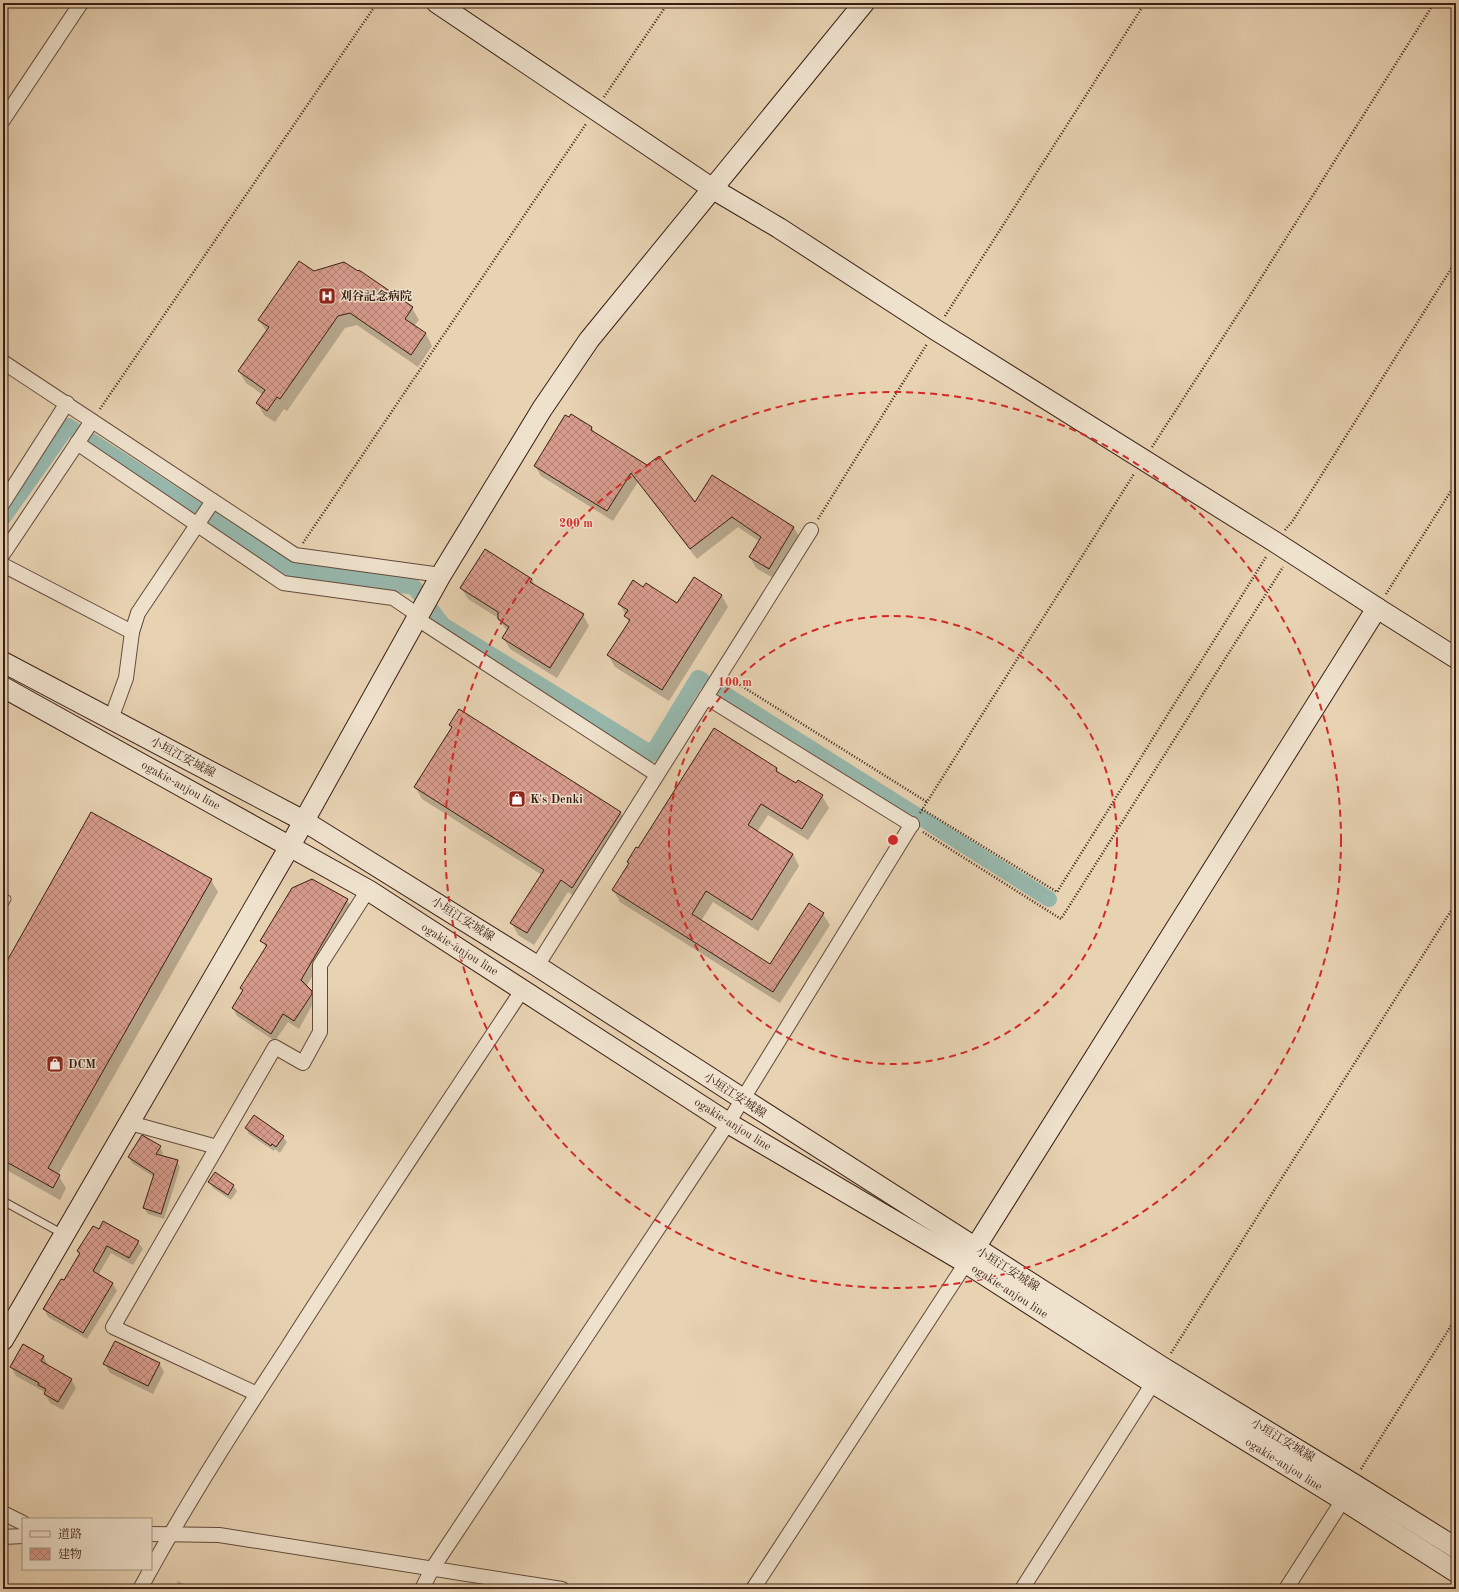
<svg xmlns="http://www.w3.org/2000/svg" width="1459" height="1592" font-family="'Old Standard TT','Noto Serif JP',serif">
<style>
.shadow{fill:#0003}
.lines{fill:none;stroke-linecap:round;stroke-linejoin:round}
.canal{stroke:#97b8ad;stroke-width:16}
.building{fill:url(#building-cross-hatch);stroke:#391d13}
.lane-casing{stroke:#644a3b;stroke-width:9}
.street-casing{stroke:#644a3b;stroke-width:16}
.secondary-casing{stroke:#391d13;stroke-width:22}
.path{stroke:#391d13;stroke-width:2.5;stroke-dasharray:1 2;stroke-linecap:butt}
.lane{stroke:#efe2cd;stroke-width:7}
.street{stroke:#efe2cd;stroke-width:14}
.secondary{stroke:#efe2cd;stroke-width:20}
.ring{fill:none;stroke:#d62828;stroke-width:2;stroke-dasharray:7 5}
.labels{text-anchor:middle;stroke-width:3;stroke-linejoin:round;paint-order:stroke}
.poi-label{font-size:12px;font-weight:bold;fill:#391d13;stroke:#efe2cd;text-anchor:start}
.street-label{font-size:12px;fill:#391d13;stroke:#efe2cd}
.centre{fill:#d62828;stroke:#efe2cd;stroke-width:2}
.ring-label{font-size:12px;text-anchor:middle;font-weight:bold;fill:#d62828;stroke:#efe2cd;stroke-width:3;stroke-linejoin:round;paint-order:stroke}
</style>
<defs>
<pattern id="building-cross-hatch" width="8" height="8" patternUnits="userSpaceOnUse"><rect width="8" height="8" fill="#d89c8d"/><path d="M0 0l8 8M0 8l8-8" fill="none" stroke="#b07f72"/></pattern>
</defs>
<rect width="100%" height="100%" fill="#e7d2b2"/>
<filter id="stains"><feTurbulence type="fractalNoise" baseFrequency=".005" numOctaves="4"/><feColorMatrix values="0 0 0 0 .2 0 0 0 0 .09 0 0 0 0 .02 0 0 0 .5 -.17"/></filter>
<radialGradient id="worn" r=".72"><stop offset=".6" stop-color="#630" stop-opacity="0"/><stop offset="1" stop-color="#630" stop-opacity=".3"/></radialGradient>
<g class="shadow">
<polygon points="314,272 412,308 419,320 414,326 426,334 432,346 418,367 357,325 345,328 287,411 284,409 275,422 264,415 257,403 263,395 246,383 239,371 267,332 259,320"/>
<polygon points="571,415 592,428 595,434 695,504 712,477 794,528 800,538 775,579 756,568 750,557 760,542 738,527 697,559 638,482 613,521 541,476 535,466"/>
<polygon points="532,579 535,586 583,615 589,626 557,678 510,649 503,638 507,631 498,618 468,599 461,588"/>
<polygon points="694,579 722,596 728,607 669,701 615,667 608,655 629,623 620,604 644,588 678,604"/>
<polygon points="450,725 620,812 627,824 579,899 568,892 534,945 518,935 512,923 542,875 422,799 415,787 452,729"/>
<polygon points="777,769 780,774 796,784 822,796 829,808 808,840 768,815 757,832 793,854 799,866 758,931 713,902 701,921 771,965 823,914 830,925 780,1003 620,902 613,890 630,864 628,862 639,849"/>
<polygon points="211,880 218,892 58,1175 66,1188 60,1200 3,1168 3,970"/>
<polygon points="347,900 352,908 306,987 315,1000 299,1029 288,1022 275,1041 237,1016 233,1008 243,992 241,988 266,948 262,941"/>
<polygon points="254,1116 283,1137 287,1142 280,1153 275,1149 274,1151 249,1134 246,1128"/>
<polygon points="160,1147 163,1153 161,1156 177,1161 180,1167 164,1219 148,1214 144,1208 154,1177 132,1163 129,1157"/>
<polygon points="209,1182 233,1185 237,1191 231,1200 213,1188"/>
<polygon points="99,1230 138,1242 143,1249 133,1265 111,1253 98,1275 113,1284 117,1291 87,1339 48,1317 44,1309 64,1282 80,1254 78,1251"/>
<polygon points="23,1345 44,1357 49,1367 71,1379 76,1388 63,1410 50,1403 43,1391 16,1376 11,1367"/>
<polygon points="159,1363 164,1372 153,1394 110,1373 105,1364"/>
<polygon points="178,1581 193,1589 174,1589"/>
</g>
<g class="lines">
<g class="canal">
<polyline points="3,518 68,426 289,569 414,587 443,625 652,754 698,678 702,680"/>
<polyline points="723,693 1049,899"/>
</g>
</g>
<g class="building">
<polygon points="299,261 314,271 344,262 358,271 359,270 413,307 405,319 426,333 411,355 350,313 338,316 280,399 277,397 267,411 256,403 265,390 238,371 269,327 258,320"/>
<polygon points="571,414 592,427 591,430 647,465 659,456 695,502 712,475 794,527 769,569 749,557 761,537 732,517 690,549 631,473 607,511 534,466 565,415 569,417"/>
<polygon points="485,549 532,579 530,582 584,614 550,668 502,638 509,627 498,619 498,612 460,588"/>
<polygon points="694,577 722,595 662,690 607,655 630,620 624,616 628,610 618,604 633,580 643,587 646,583 677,603"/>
<polygon points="459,709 621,812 572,888 561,880 527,933 510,923 544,870 414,787 452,727 449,725"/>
<polygon points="714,728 777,768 776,771 796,783 798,780 823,795 802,829 761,804 748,825 793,854 752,920 706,891 692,914 770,964 809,903 824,913 773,992 612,890 629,863 627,862 636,847 638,848"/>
<polygon points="91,812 212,879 48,1168 60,1175 53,1188 3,1160 3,968"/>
<polygon points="312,879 348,899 301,980 312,991 312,994 294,1021 283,1014 271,1034 232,1008 243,990 240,988 267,945 260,941 292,888"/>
<polygon points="254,1115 284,1136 276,1147 272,1144 271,1146 245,1128"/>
<polygon points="142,1135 161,1146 156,1154 178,1160 161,1214 143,1208 154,1174 128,1157"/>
<polygon points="215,1172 234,1185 228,1195 208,1182"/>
<polygon points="103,1221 139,1241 129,1258 107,1246 93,1271 113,1283 83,1333 43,1309 61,1279 64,1280 80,1253 77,1251 93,1226 99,1229"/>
<polygon points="115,1341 160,1363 148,1386 103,1364"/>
<polygon points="23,1344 44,1356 41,1361 72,1379 58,1402 44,1394 46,1389 38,1385 39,1383 10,1367"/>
</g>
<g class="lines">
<g class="lane-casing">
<g id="lane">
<polyline points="3,906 7,899"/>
<polyline points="3,1201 63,1234"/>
</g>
</g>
<g class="street-casing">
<g id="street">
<polyline points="3,120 81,3"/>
<polyline points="3,362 295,555 441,575"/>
<polyline points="77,443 283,583 393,598 418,615"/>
<polyline points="3,503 67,403"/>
<polyline points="3,554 92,421"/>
<polyline points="3,565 132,632"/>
<polyline points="416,618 656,774"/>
<polyline points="706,697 912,825"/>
<polyline points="111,719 126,678 132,632 138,613 213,501"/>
<polyline points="537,966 811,530"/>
<polyline points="130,1123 217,1147"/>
<polyline points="257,1394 113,1327 275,1047 303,1063 320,1032 320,965 368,890"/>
<polyline points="3,1513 23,1523"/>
<polyline points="151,1534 219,1535 562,1589"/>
<polyline points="3,1537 23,1536"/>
<path d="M151 1569C193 1493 240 1420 287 1348 364 1227 444 1108 523 989"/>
<polyline points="140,1589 151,1569"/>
<polyline points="422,1589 432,1569 728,1123 912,824"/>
<polyline points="753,1589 966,1263"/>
<polyline points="1022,1589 1153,1383"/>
<polyline points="1286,1589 1343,1500"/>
</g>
</g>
<g class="secondary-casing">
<g id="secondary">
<polyline points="437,3 713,189 779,228 936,330 1275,542 1377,608 975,1248"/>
<polyline points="1377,608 1456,658"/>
<polyline points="3,662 304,821 537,966 743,1099 1162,1367 1352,1483 1456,1548"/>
<polyline points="3,687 368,890 728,1123 966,1263 1153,1383 1343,1500 1456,1572"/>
<polyline points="3,1340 290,846 441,575 542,409 589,340 864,3"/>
</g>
</g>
<g class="path">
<polyline points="604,97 668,3"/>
<polyline points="945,316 1145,3"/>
<polyline points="100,409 377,3"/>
<polyline points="1152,447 1244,305 1434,3"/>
<polyline points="818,519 927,344"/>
<polyline points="1285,530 1292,522 1456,261"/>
<polyline points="303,543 586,124"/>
<polyline points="1386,594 1456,483"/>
<polyline points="732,680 927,802"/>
<polyline points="922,809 1057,892 1266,557"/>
<polyline points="920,813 1134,474"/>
<polyline points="923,832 1061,919 1283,567"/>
<polyline points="1171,1353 1456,903"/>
<polyline points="1361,1469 1456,1318"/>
</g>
<use href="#lane" class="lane"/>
<use href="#street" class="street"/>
<use href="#secondary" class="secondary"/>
</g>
<g class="ring">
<circle cx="893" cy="840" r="224"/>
<circle cx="893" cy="840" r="448"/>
</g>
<defs>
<g id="hospital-square" transform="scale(0.9)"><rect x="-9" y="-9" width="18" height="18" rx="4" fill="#8f2418" stroke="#efe2cd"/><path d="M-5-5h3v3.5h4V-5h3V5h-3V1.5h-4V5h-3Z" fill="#fff"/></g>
<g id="shop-square" transform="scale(0.9)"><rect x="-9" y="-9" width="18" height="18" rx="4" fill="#8f2418" stroke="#efe2cd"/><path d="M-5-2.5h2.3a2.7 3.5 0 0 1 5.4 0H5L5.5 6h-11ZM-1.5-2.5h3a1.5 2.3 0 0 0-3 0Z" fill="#fff"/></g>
</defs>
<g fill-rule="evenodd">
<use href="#hospital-square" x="327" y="296"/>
<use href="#shop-square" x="517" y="799"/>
<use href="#shop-square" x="55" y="1064"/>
</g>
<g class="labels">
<g class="poi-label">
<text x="340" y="300">刈谷記念病院</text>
<text x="530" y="803">K's Denki</text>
<text x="68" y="1068">DCM</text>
</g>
<g class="street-label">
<text transform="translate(183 757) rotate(28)" y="4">小垣江安城線</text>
<text transform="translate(181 785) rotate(29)" y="4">ogakie-anjou line</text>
<text transform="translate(463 919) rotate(32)" y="4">小垣江安城線</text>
<text transform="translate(460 949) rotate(32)" y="4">ogakie-anjou line</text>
<text transform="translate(735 1095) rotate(33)" y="4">小垣江安城線</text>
<text transform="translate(733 1124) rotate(32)" y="4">ogakie-anjou line</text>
<text transform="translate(1008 1269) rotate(32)" y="4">小垣江安城線</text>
<text transform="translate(1010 1291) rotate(33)" y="4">ogakie-anjou line</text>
<text transform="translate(1283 1440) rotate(31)" y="4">小垣江安城線</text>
<text transform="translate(1284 1464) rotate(32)" y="4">ogakie-anjou line</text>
</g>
</g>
<circle cx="893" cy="840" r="6" class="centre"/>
<g class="ring-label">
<text x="576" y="527">200 m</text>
<text x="735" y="686">100 m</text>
</g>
<rect width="1459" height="1592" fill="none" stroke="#e7d2b2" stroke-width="16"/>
<rect x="4" y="4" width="1451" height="1584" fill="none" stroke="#391d13" stroke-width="2"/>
<rect x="8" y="8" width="1443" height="1576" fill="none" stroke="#391d13"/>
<rect x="22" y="1518" width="130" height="52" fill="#efe2cd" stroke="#a69383"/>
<rect x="30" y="1531" width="20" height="6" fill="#efe2cd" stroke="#a69383"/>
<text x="58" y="1538" font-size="12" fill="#391d13">道路</text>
<rect x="30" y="1548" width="20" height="12" fill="url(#building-cross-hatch)" stroke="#a69383"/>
<text x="58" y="1558" font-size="12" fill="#391d13">建物</text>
<rect width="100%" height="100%" filter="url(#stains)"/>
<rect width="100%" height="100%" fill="url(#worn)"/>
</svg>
